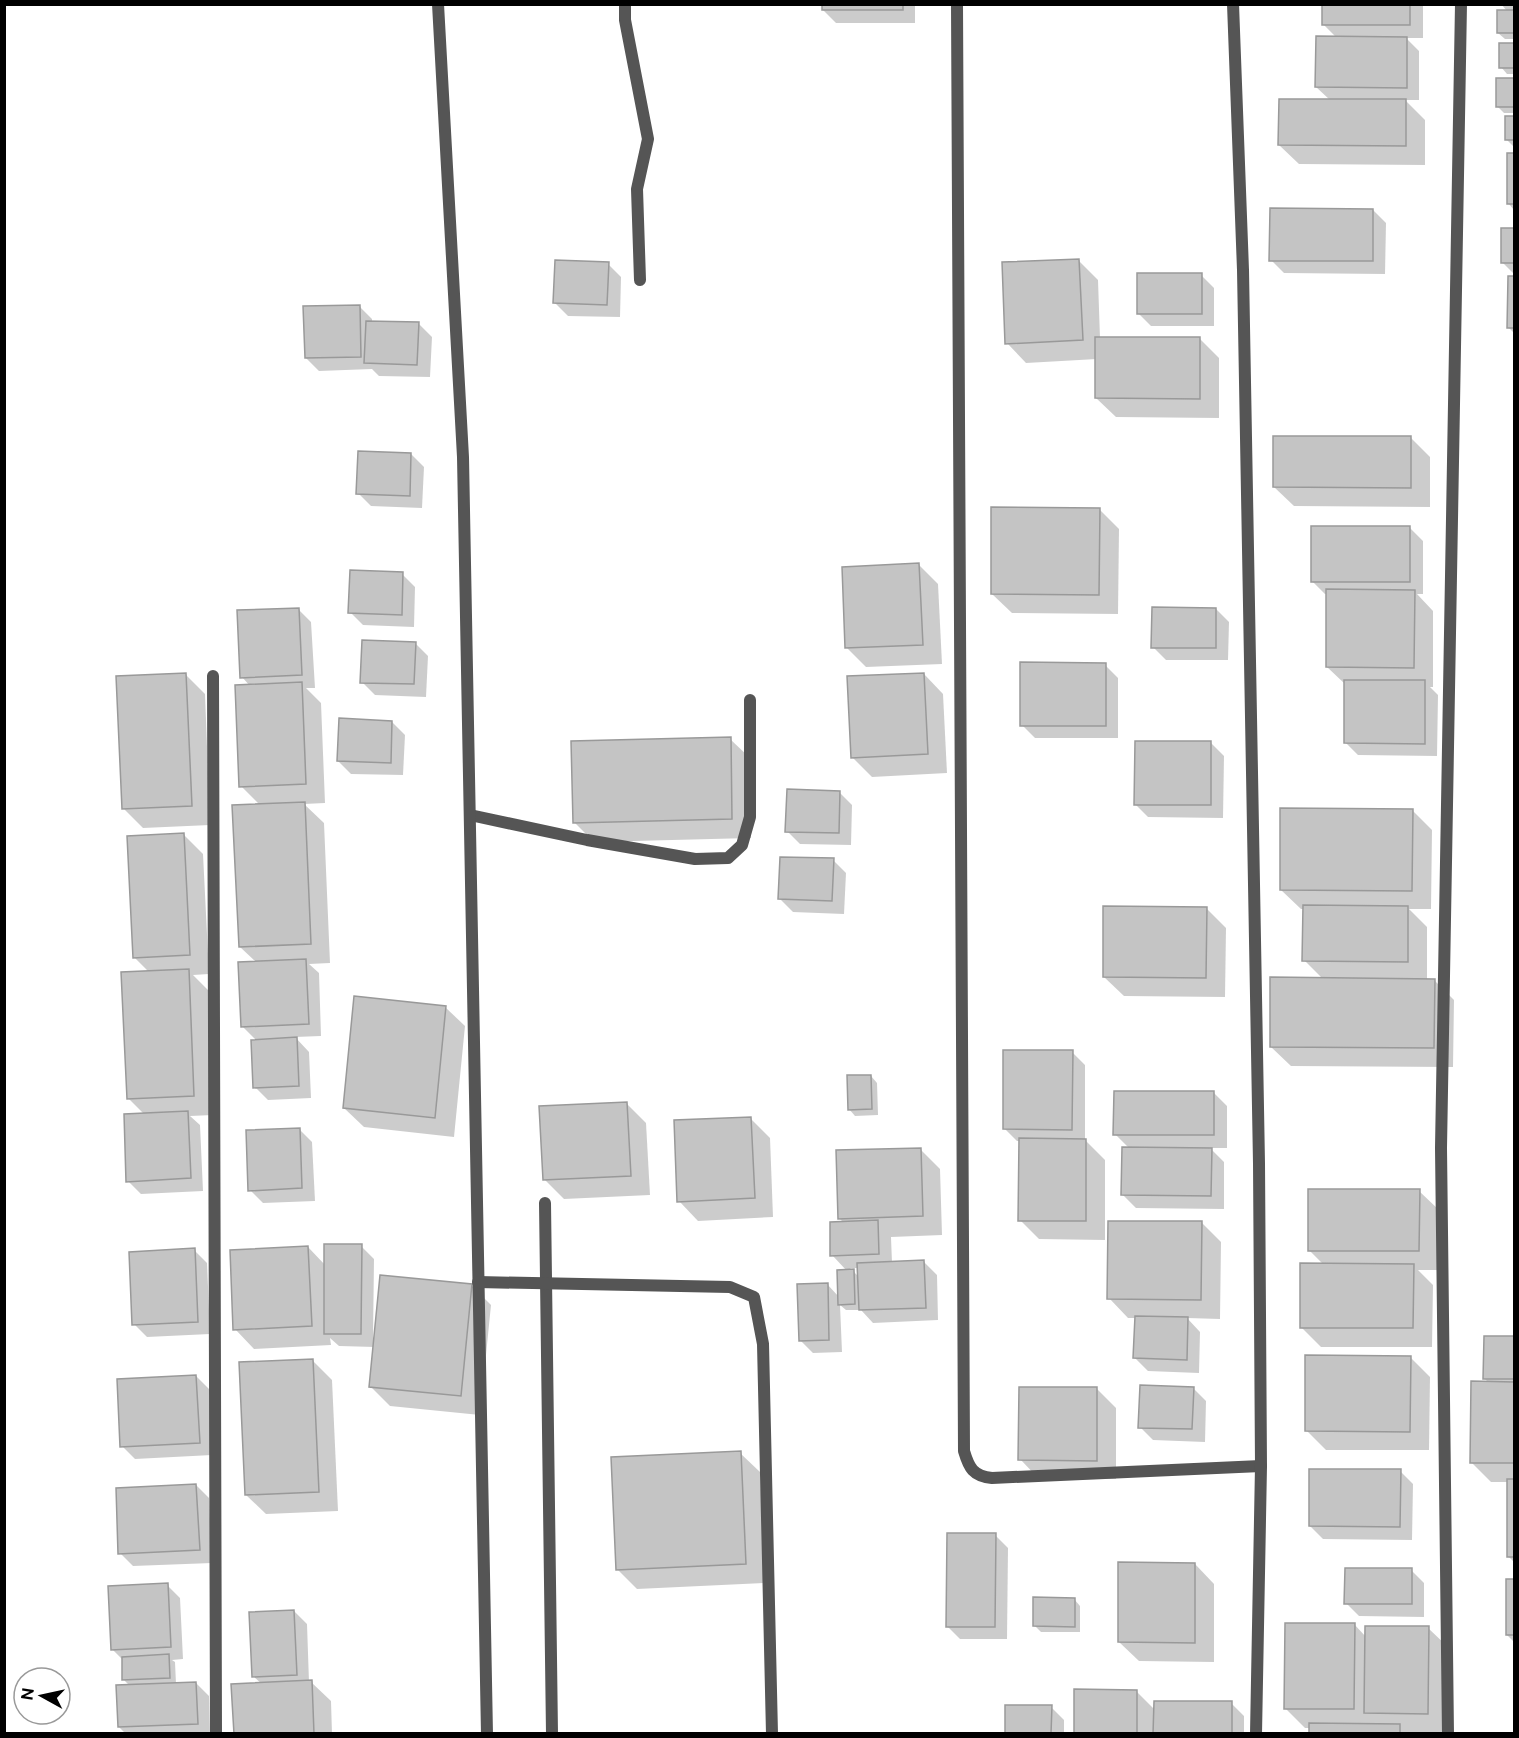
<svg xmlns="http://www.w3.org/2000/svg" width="1519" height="1738" font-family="'Public Sans',sans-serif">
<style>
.shadow{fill:#0003;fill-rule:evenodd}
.building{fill:#c4c4c4;stroke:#999;stroke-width:1.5}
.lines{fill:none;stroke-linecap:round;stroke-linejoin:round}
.service{stroke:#555;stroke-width:12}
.minor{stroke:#555;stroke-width:12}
</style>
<rect width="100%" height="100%" fill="#fff"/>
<g class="shadow">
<polygon points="823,4 915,4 915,23 836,23 823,10"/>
<polygon points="1324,4 1423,4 1423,38 1406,38 1419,51 1419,100 1405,100 1425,120 1425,165 1299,164 1279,145 1330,100 1316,87 1337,38 1323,24"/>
<polygon points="1501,4 1514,4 1514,39 1505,39 1498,33 1507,11"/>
<polygon points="1501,45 1514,45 1514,74 1507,74 1501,67"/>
<polygon points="1498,80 1514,80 1514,113 1504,113 1498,107"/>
<polygon points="1506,118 1514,118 1514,147 1506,139"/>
<polygon points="1509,154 1514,154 1514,210 1509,204"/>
<polygon points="1373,210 1386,223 1385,274 1284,273 1271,260"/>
<polygon points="1502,229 1514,229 1514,274 1502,262"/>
<polygon points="1078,260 1098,280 1100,338 1200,339 1219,358 1219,418 1116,417 1096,398 1097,359 1026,363 1007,343"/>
<polygon points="608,264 621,277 620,317 568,316 555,303"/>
<polygon points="1201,275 1214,288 1214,326 1151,326 1138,313"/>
<polygon points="1509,277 1514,277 1514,333 1509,328"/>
<polygon points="359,306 372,319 372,322 419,324 432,337 430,377 379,376 372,369 319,371 306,358"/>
<polygon points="1411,438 1430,457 1430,507 1294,506 1274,487"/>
<polygon points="411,454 424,467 422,508 371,506 358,493"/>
<polygon points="1099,509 1119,529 1118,614 1012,613 992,594"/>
<polygon points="1410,528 1423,541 1423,594 1417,594 1433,611 1433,687 1430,687 1438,695 1437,756 1358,755 1345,742 1345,684 1327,667 1328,594 1325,594 1312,581"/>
<polygon points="919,565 938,584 942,664 866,667 847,648"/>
<polygon points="402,574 415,587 414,627 363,625 350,612"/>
<polygon points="298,609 311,622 315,688 306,688 321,703 325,803 304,804 324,823 330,963 309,964 319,973 321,1036 295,1037 309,1052 311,1098 268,1100 255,1087 257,1041 242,1026 256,962 240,947 260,805 241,786 250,686 242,677"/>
<polygon points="1216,609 1229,622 1228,660 1166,660 1153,647"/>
<polygon points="415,643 428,656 426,697 375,695 362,682"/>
<polygon points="1105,665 1118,678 1118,738 1035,738 1022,725"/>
<polygon points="185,674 205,694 210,825 143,828 124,809"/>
<polygon points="924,674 943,694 947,773 872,777 852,757"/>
<polygon points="392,722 405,735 403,775 351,774 338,761"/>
<polygon points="730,739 750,758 751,838 594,842 574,822"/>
<polygon points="1211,743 1224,756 1223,818 1148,817 1135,804"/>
<polygon points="839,792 852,805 851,845 800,844 787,831"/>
<polygon points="1412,810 1432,830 1431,909 1409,909 1427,927 1427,980 1434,980 1454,1000 1453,1067 1291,1066 1271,1047 1323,979 1304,960 1304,909 1301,909 1281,890"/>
<polygon points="184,835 203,854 209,974 193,975 208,990 213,1115 190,1116 200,1125 203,1191 141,1194 128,1181 144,1114 128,1098 149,972 134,957"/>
<polygon points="833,860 846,873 844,914 793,912 780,899"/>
<polygon points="1206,908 1226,928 1225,997 1124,996 1104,977"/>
<polygon points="445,1007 465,1026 454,1137 364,1127 344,1108"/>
<polygon points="1072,1052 1085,1065 1085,1140 1105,1160 1105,1240 1039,1239 1020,1220 1020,1141 1017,1141 1004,1128"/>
<polygon points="871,1076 877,1083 878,1115 855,1116 849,1109"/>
<polygon points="1214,1093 1227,1106 1227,1148 1210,1148 1224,1162 1224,1209 1136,1208 1123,1195 1129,1148 1115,1134"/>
<polygon points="627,1104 646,1123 650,1195 564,1199 545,1180"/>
<polygon points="750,1118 770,1138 773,1217 698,1221 679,1201"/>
<polygon points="299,1129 312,1142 315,1201 263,1203 250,1190"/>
<path d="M920 1149 940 1169 942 1235 891 1237 892 1263 924 1262 937 1275 938 1320 873 1323 861 1310H846L840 1305 842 1352 813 1353 800 1340 827 1284 839 1297 847 1271 832 1255 844 1223 839 1218ZM850 1268H859V1277Z"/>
<polygon points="1419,1191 1439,1210 1438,1270 1418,1270 1433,1285 1432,1347 1321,1347 1301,1327 1324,1265 1309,1250"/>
<polygon points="1201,1222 1221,1242 1220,1319 1187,1318 1200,1332 1199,1373 1148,1371 1135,1358 1136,1318 1128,1318 1109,1298"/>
<polygon points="361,1246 374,1259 373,1338 471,1285 491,1305 480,1415 390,1406 371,1387 375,1347 339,1346 330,1338 331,1345 254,1349 235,1329 308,1247 326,1266"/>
<polygon points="194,1250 207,1263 210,1334 147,1337 134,1324"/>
<polygon points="1485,1337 1514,1337 1514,1562 1508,1556 1508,1482 1491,1482 1471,1462 1489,1383 1484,1378"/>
<polygon points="1410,1357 1430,1377 1429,1450 1326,1450 1306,1430"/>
<polygon points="312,1360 332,1380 338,1511 266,1514 246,1495"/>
<polygon points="196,1376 209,1389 212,1455 135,1459 122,1446"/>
<polygon points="1193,1388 1206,1401 1205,1442 1153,1440 1140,1427"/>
<polygon points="1097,1389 1116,1408 1116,1479 1039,1479 1020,1459"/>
<polygon points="740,1453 760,1472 765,1583 637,1589 618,1570"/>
<polygon points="1400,1471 1413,1484 1412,1540 1323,1539 1310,1526"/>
<polygon points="196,1485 209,1498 212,1563 133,1566 120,1553"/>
<polygon points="995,1535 1008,1548 1007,1639 960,1639 947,1626"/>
<polygon points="1195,1564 1214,1584 1214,1662 1139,1661 1119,1642"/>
<polygon points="1411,1570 1424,1583 1424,1617 1359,1616 1346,1603"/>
<polygon points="1507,1581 1514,1581 1514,1642 1507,1635"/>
<polygon points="167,1585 180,1598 183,1659 172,1660 175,1662 176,1684 196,1683 209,1696 210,1734 126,1734 119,1727 130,1686 124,1680 123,1660 112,1649"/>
<polygon points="1074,1599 1080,1606 1080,1632 1041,1632 1035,1626"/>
<polygon points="294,1611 307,1624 309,1682 311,1682 331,1701 332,1734 235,1734 262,1684 254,1677"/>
<polygon points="1354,1624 1366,1637 1428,1628 1448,1647 1447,1733 1310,1734 1310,1728 1305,1728 1285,1708"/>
<polygon points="1136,1691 1155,1710 1231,1703 1244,1716 1244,1734 1076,1734"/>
<polygon points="1051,1707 1064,1720 1064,1734 1006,1734"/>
</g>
<g class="building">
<rect x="822" y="4" width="81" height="6"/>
<rect x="1322" y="4" width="88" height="21"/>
<rect x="1497" y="10" width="17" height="23"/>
<polygon points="1316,36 1407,37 1407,88 1315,87"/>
<rect x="1499" y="43" width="15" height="25"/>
<rect x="1496" y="78" width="18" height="29"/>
<polygon points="1279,99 1406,99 1406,146 1278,145"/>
<rect x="1505" y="116" width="9" height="24"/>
<rect x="1507" y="153" width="7" height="51"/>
<polygon points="1270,208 1373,209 1373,261 1269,261"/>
<rect x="1501" y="228" width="13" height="35"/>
<polygon points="1079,259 1083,340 1005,344 1002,262"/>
<polygon points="555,260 609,262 607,305 553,303"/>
<rect x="1137" y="273" width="65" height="41"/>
<polygon points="1508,276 1514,276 1514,328 1507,328"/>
<polygon points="360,305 361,357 305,358 303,306"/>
<polygon points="366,321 419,322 417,365 364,363"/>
<polygon points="1095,337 1200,337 1200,399 1095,398"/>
<polygon points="1273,436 1411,436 1411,488 1273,487"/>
<polygon points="358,451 411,453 410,496 356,494"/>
<polygon points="991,507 1100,508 1099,595 991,594"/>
<rect x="1311" y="526" width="99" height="56"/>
<polygon points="919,563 923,645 845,648 842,567"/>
<polygon points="350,570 403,572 402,615 348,613"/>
<polygon points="1326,589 1415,590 1414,668 1326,667"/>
<polygon points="1152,607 1216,608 1216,648 1151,648"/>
<polygon points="299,608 302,675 240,678 237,610"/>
<polygon points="362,640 416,642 414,684 360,683"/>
<polygon points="1020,662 1106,663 1106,726 1020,726"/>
<polygon points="186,673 192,806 122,809 116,676"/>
<polygon points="924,673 928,754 851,758 847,676"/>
<polygon points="1344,680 1425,680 1425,744 1344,743"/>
<polygon points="302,682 306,784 239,787 235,685"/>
<polygon points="339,718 392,721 391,763 337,761"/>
<polygon points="731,737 732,819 573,823 571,741"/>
<polygon points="1135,741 1211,741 1211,805 1134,805"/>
<polygon points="787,789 840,791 839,833 785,832"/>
<polygon points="305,802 311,944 239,947 232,805"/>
<polygon points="1280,808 1413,809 1412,891 1280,890"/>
<polygon points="184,833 190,955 133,958 127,836"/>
<polygon points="780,857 834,858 832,901 778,899"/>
<polygon points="1303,905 1408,906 1408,962 1302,961"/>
<polygon points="1103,906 1207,907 1206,978 1103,977"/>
<polygon points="306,959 309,1024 241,1027 238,962"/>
<polygon points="189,969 194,1096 127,1099 121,972"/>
<polygon points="1270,977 1435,979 1434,1048 1270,1047"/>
<polygon points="354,996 446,1006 435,1118 343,1108"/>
<polygon points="297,1037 299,1086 253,1088 251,1040"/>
<polygon points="1003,1050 1073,1050 1072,1130 1003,1129"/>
<polygon points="847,1075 871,1075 872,1109 848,1110"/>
<polygon points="1114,1091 1214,1091 1214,1135 1113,1135"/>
<polygon points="627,1102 631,1176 543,1180 539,1106"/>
<polygon points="188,1111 191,1178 126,1182 124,1114"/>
<polygon points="751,1117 755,1198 677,1202 674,1120"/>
<polygon points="300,1128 302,1188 248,1191 246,1130"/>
<polygon points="1019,1138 1086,1139 1086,1221 1018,1221"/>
<polygon points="1122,1147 1212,1148 1211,1196 1121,1195"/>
<polygon points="921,1148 923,1216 838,1219 836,1150"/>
<polygon points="1308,1189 1420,1189 1419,1251 1308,1251"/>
<polygon points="878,1220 879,1254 830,1256 830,1222"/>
<polygon points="1108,1221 1202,1221 1201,1300 1107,1299"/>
<polygon points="324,1244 362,1244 361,1334 324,1334"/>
<polygon points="308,1246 312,1326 233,1330 230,1250"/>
<polygon points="195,1248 198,1322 132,1325 129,1252"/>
<polygon points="924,1260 926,1308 859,1310 857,1263"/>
<polygon points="1300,1263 1414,1264 1413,1328 1300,1328"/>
<polygon points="854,1269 855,1304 838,1305 837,1270"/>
<polygon points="380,1275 472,1284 461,1396 369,1387"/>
<polygon points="828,1283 829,1340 799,1341 797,1284"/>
<polygon points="1135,1316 1188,1317 1187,1360 1133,1358"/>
<polygon points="1484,1336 1514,1336 1514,1379 1483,1379"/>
<polygon points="1305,1355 1411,1356 1410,1432 1305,1431"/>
<polygon points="313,1359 319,1492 245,1495 239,1362"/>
<polygon points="196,1375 200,1443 120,1447 117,1379"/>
<polygon points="1471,1381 1514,1382 1514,1463 1470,1463"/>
<polygon points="1140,1385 1194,1387 1192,1429 1138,1428"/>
<polygon points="1019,1387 1097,1387 1097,1461 1018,1460"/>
<polygon points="741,1451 746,1564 616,1570 611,1457"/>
<polygon points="1309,1469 1401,1469 1400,1527 1309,1526"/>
<rect x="1507" y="1479" width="7" height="78"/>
<polygon points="196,1484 200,1550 118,1554 116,1488"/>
<polygon points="947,1533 996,1533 995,1627 946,1627"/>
<polygon points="1118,1562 1195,1563 1195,1643 1118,1642"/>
<polygon points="1345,1568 1412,1568 1412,1604 1344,1604"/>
<rect x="1506" y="1579" width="8" height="56"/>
<polygon points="168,1583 171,1647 111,1650 108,1586"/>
<polygon points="1033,1597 1075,1598 1075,1627 1033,1626"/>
<polygon points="294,1610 297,1675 252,1677 249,1612"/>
<polygon points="1285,1623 1355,1623 1354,1709 1284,1709"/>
<polygon points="1365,1626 1429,1626 1428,1714 1364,1713"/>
<polygon points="169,1654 170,1678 122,1680 122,1657"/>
<polygon points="312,1680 314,1734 234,1734 231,1684"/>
<polygon points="196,1682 198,1724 118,1727 116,1685"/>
<polygon points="1074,1689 1137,1690 1137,1734 1074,1734"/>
<polygon points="1154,1701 1232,1701 1232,1734 1153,1734"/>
<polygon points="1005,1705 1052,1705 1051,1734 1005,1734"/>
<polygon points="1309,1723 1400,1724 1400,1734 1309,1734"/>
</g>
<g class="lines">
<g class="service">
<polyline points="625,4 625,20 648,139 637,189 640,280"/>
<polyline points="470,815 587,840 695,859 728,858 742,845 750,817 750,700"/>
</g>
<g class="minor">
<polyline points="438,4 463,457 487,1734"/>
<path d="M957 4 964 1451C969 1468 973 1476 992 1478L1261 1466"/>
<polyline points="1233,4 1243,270 1259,1163 1261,1466 1256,1734"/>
<polyline points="213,676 216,1734"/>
<polyline points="545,1203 552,1734"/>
<polyline points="478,1282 730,1287 754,1297 763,1344 772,1734"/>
<polyline points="1448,1734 1441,1148 1461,4"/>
</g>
</g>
<rect width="1519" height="1738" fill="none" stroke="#000000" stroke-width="12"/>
<g transform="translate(42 1696) rotate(278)"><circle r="28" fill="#ffffff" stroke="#999999" stroke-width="1.5"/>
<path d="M0-4.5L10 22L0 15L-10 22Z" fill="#000000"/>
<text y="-9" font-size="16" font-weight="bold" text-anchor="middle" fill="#000000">N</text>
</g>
</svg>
